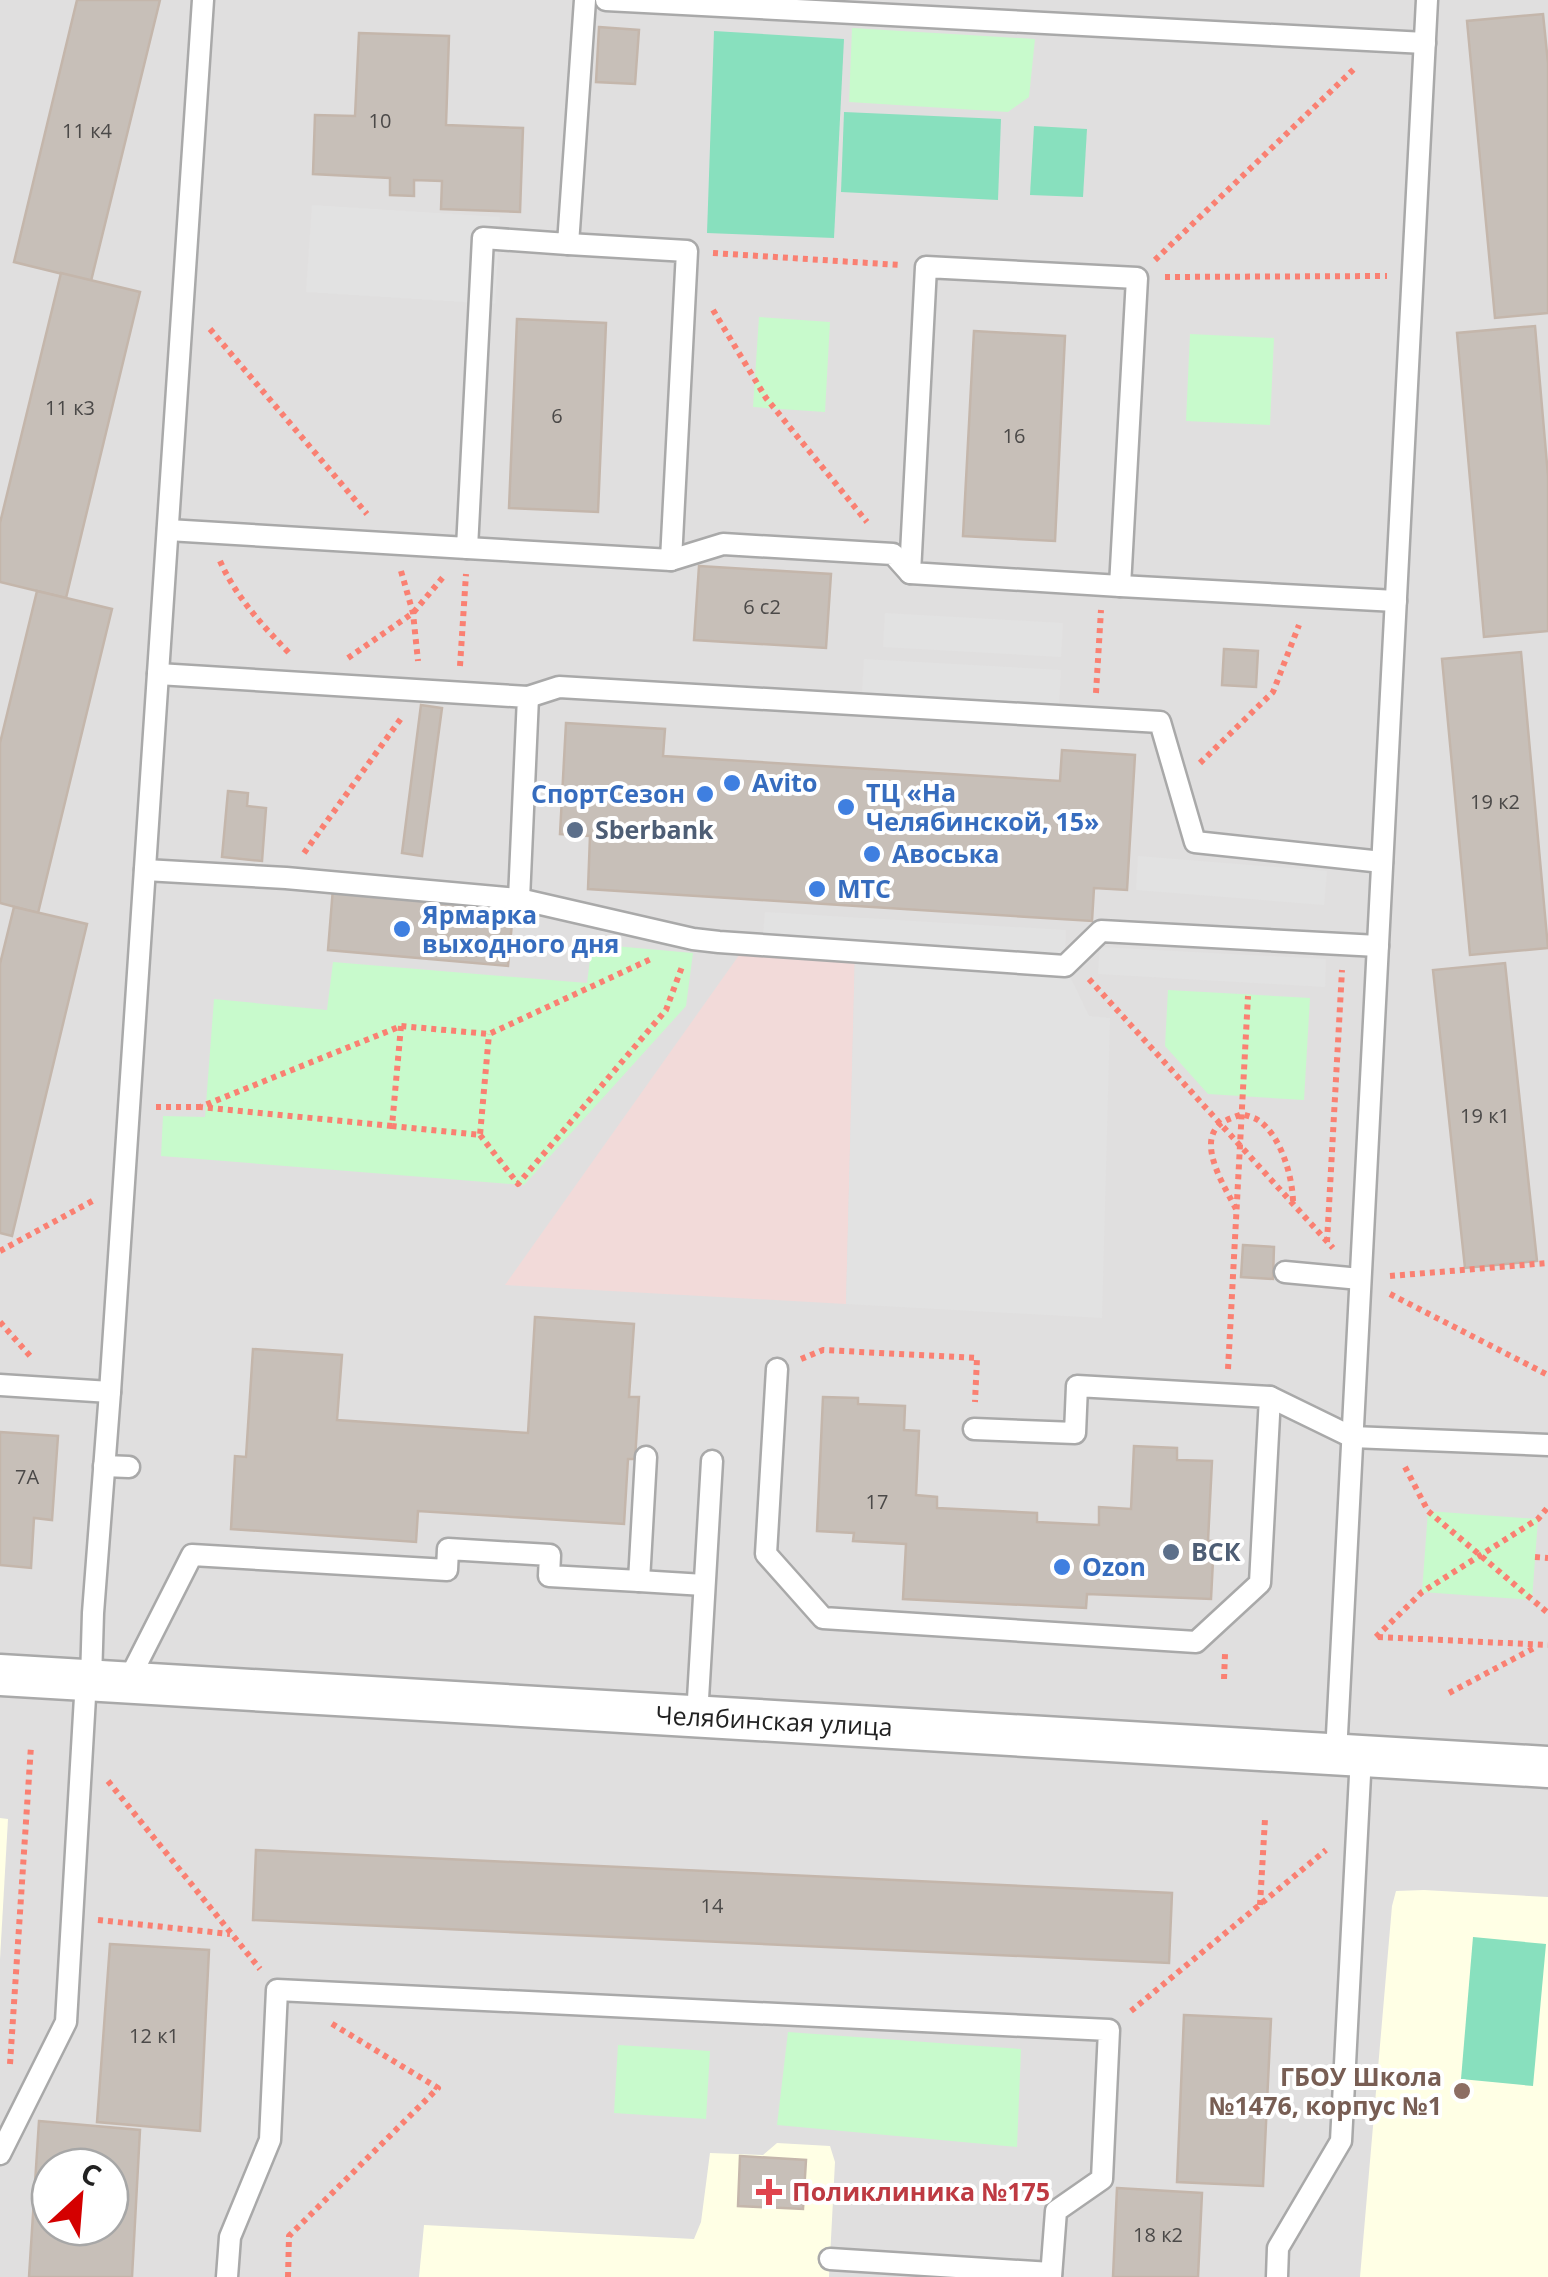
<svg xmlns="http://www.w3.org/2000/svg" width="1548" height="2277" font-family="'Open Sans',sans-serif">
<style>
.residential{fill:#e0dfdf;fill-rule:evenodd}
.commercial{fill:#f2dad9}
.education{fill:#ffffe5}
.park{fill:#c8facc}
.pitch{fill:#88e0be}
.parking{fill:#e2e2e2}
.building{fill:#c7bfb8;stroke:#c4b6ab;stroke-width:2.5;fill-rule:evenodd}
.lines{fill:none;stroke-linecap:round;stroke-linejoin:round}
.service-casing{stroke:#a9a9a9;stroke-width:25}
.minor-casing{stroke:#a9a9a9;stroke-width:45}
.path{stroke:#fa8072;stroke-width:6;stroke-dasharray:5 5;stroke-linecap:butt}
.service{stroke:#fff;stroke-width:20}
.minor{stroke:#fff;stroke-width:40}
.shop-dot{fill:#3f7fe0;stroke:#fff;stroke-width:4}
.service-dot{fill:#5c6f8a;stroke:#fff;stroke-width:4}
.education-dot{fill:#8d6e63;stroke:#fff;stroke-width:4}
.health-dot{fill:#e0444e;stroke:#fff;stroke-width:4}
.labels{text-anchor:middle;stroke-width:8;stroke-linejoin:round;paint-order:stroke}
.number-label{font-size:20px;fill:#4b4948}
.shop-label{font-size:25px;font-weight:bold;fill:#366cbe;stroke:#fff;text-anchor:start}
.service-label{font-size:25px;font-weight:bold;fill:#4e5e75;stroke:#fff;text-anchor:start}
.street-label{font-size:25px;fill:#222;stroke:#fff}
.education-label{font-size:25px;font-weight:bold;fill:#785e54;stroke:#fff;text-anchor:end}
.health-label{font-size:25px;font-weight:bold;fill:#be3a42;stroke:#fff;text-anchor:start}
</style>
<rect width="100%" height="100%" fill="#f2efe9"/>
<path class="residential" d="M0 0H1548V2277H0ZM50 2167H110V2227H50Z"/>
<polygon class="commercial" points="747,944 855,952 846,1304 505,1285"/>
<g class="education">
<polygon points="0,1818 8,1819 0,1959"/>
<polygon points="1424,1890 1548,1897 1548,2277 1360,2277 1392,1906 1396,1891"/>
<polygon points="777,2143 830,2146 835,2162 829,2277 419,2277 424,2225 694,2239 701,2222 710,2153 763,2155"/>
</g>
<g class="park">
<polygon points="852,28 1035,39 1029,97 1008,112 849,102"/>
<polygon points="759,317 830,322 825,412 753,407"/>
<polygon points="1190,334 1274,338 1270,425 1186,421"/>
<polygon points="592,944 693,953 686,1006 524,1185 161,1156 163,1116 205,1117 214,999 327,1010 333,962 587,983"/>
<polygon points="1168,990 1310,998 1304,1100 1208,1094 1165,1046"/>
<polygon points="1428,1511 1538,1519 1532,1600 1422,1592"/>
<polygon points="788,2032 1021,2049 1017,2147 777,2125"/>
<polygon points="618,2045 710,2051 706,2119 614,2113"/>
</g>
<g class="pitch">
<polygon points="714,31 844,39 834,238 707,233"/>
<polygon points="844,112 1001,119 998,200 841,192"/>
<polygon points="1034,126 1087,129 1083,197 1030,195"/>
<polygon points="1473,1937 1546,1944 1533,2086 1461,2079"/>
</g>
<g class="parking">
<polygon points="312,205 500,217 495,304 306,292"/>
<polygon points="885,613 1063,623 1061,657 883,647"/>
<polygon points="864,659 1061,670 1059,705 862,693"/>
<polygon points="1138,856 1327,871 1324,905 1136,890"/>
<polygon points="765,912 1066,930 1065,954 763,935"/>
<polygon points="1100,947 1326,959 1325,987 1098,974"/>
<polygon points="855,952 1065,966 1089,1016 1110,1018 1102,1318 846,1304"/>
</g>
<g class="building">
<polygon points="77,0 160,0 91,281 14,262"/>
<polygon points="1543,14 1548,63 1548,313 1495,318 1467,21"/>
<polygon points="599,27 639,30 635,84 596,82"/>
<polygon points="359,33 449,36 446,125 523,128 520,212 441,209 442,181 414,180 414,196 390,195 390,178 313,174 315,115 355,116"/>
<polygon points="61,273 140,292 66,598 0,582 0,523"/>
<polygon points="517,319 606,323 598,512 509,508"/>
<polygon points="1535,326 1548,476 1548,631 1484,637 1457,333"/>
<polygon points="974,331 1065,336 1055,541 963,536"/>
<polygon points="699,566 831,574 826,648 694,640"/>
<polygon points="37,591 112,609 38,913 0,903 0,743"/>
<polygon points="1224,649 1258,651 1256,687 1222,685"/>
<polygon points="1521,652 1548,948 1470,955 1442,659"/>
<polygon points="421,705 442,708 422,856 402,853"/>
<polygon points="566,723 665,729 663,756 1060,781 1062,750 1135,755 1127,890 1094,888 1092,921 588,889 590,836 560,834"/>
<polygon points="228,791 248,793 247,806 266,808 262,861 222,857"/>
<polygon points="333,888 480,901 479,921 512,923 508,966 328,950"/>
<polygon points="14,907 87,924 12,1236 0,1233 0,964"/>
<polygon points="1505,963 1537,1261 1465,1268 1433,970"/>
<polygon points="1243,1245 1274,1247 1273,1279 1241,1277"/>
<polygon points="535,1317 634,1324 629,1397 639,1397 635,1459 628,1459 624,1524 418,1511 416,1542 231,1529 235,1456 246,1457 253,1349 342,1355 337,1420 528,1433"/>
<polygon points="823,1397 858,1398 858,1404 905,1406 904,1430 919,1431 916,1495 937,1497 937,1508 1037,1513 1037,1522 1099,1525 1099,1507 1131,1509 1134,1446 1177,1448 1177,1460 1212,1461 1208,1541 1214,1541 1211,1599 1087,1594 1086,1608 903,1599 906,1544 853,1541 854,1533 817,1531"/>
<polygon points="0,1432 58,1436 52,1520 34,1518 31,1568 0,1565"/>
<polygon points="256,1850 1172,1893 1169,1963 253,1920"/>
<polygon points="110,1944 209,1950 200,2131 97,2122"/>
<polygon points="1184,2015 1271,2019 1263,2186 1177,2182"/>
<path d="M39 2121 140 2130 132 2277H29ZM50 2167H110V2227H50Z"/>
<polygon points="740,2156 806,2160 803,2209 738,2206"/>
<polygon points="1117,2188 1202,2193 1198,2277 1113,2277"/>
</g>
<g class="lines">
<g class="service-casing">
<g id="service">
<polyline points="606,0 1425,43"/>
<polygon points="926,267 1137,278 1120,586 910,573"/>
<polyline points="168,530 467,548 483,238 568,244 585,0"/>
<polyline points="467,548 671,560 687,251 568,244"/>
<polyline points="671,560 723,544 893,554 910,573"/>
<polyline points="1120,586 1396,601"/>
<polyline points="158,674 528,697 519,899"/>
<polyline points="528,697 559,687 1160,722 1195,842 1382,862"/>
<polyline points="145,870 286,878 519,899 693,939 719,942 1065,966 1101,931 1378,946"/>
<polyline points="1285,1272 1360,1279"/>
<polyline points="777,1369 766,1554 823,1618 1196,1642 1260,1583 1270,1397 1077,1386 1075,1433 974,1429"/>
<polyline points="0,1385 110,1392"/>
<polyline points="1270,1397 1352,1437 1548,1445"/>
<polyline points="104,1466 129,1467"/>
<polyline points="639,1581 704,1585"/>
<polyline points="91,1680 93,1613 110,1392 203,0"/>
<polyline points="127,1683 192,1555 447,1570 448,1549 550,1555 549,1576 639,1581 646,1457"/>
<polyline points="697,1716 712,1461"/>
<polyline points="1336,1754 1427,0"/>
<polyline points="0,2154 66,2022 86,1680"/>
<polyline points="830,2259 1051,2273"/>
<polyline points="227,2277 230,2237 270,2140 277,1990 1109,2030 1102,2179 1056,2211 1051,2277"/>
<polyline points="1277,2277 1278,2248 1341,2141 1361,1756"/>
</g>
</g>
<g class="minor-casing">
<polyline id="minor" points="0,1675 1548,1767"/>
</g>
<g class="path">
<polyline points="713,253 900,265"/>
<polyline points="1155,260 1355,68"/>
<polyline points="1165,277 1387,276"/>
<polyline points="713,310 766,398 867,522"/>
<polyline points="210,329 367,514"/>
<path d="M220 561C236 597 262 625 290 654"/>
<polyline points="401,571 413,613 418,661"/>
<polyline points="348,658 413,613 444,576"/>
<polyline points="460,666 466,574"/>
<polyline points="1096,693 1101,610"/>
<polyline points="1200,763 1273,692 1299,625"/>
<polyline points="304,853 402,717"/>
<polyline points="1089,979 1333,1248"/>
<polyline points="401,1026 392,1126 480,1135 489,1034"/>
<polyline points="156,1107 200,1107"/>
<polyline points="392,1126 200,1107 401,1026 489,1034 651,959"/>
<polyline points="480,1135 518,1184 666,1010 683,964"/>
<path d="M1236 1209C1226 1189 1197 1145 1219 1125 1224 1120 1235 1117 1242 1114 1247 1116 1253 1117 1258 1120 1281 1135 1293 1178 1293 1203"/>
<polyline points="1327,1242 1342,970"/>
<polyline points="0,1251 96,1199"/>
<polyline points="1390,1276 1548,1263"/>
<polyline points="1390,1294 1548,1375"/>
<polyline points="0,1322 32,1358"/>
<polyline points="801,1359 823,1350 977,1358 975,1402"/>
<polyline points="1228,1369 1248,996"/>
<polyline points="1405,1467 1428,1511 1548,1613"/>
<polyline points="1535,1557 1548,1558"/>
<polyline points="1376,1637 1422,1592 1538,1519 1548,1507"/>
<polyline points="1378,1637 1548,1645"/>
<polyline points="1224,1679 1225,1654"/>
<polyline points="1449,1693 1536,1647"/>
<polyline points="108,1781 260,1969"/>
<polyline points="1260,1905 1265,1819"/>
<polyline points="98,1920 230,1934"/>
<polyline points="1131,2011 1326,1850"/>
<polyline points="10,2064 31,1746"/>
<polyline points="288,2277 289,2236 438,2088 329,2022"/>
</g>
<use href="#service" class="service"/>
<use href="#minor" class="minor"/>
</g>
<g class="shop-dot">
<circle cx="732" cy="783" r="10"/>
<circle cx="705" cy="794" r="10"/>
<circle cx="846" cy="807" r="10"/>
<circle cx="872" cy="854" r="10"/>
<circle cx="817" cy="889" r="10"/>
<circle cx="402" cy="929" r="10"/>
<circle cx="1062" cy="1567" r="10"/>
</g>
<g class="service-dot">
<circle cx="575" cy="830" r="10"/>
<circle cx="1171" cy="1552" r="10"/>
</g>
<circle class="education-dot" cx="1462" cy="2091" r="10"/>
<path class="health-dot" d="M764 2177h10v10h10v10h-10v10h-10v-10h-10v-10h10z"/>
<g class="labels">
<g class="number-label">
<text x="380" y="128">10</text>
<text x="87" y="138">11 к4</text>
<text x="70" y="415">11 к3</text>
<text x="557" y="423">6</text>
<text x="1014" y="443">16</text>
<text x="762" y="614">6 с2</text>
<text x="1495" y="809">19 к2</text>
<text x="1485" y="1123">19 к1</text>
<text x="27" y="1484">7А</text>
<text x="877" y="1509">17</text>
<text x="712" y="1913">14</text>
<text x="154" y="2043">12 к1</text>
<text x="1158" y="2242">18 к2</text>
</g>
<g class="shop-label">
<text x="752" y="792">Avito</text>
<text x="866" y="802">ТЦ «На<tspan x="866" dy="29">Челябинской, 15»</tspan></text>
<text x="685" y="803" text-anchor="end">СпортСезон</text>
<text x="892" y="863">Авоська</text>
<text x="837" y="898">МТС</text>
<text x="422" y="924">Ярмарка<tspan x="422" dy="29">выходного дня</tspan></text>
<text x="1082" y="1576">Ozon</text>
</g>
<g class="service-label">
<text x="595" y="839">Sberbank</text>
<text x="1191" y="1561">ВСК</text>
</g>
<g class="street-label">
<text transform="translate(774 1721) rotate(3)" y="9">Челябинская улица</text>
</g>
<g class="education-label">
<text x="1442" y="2086">ГБОУ Школа<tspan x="1442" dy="29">№1476, корпус №1</tspan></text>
</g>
<g class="health-label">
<text x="792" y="2201">Поликлиника №175</text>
</g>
</g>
<g transform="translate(80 2197) rotate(26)"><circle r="48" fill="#ffffff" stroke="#a7a7a7" stroke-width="2.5"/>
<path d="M0-8L18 38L0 25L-18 38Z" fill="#d40000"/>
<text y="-15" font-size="28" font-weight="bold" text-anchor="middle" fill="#222222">С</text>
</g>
</svg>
